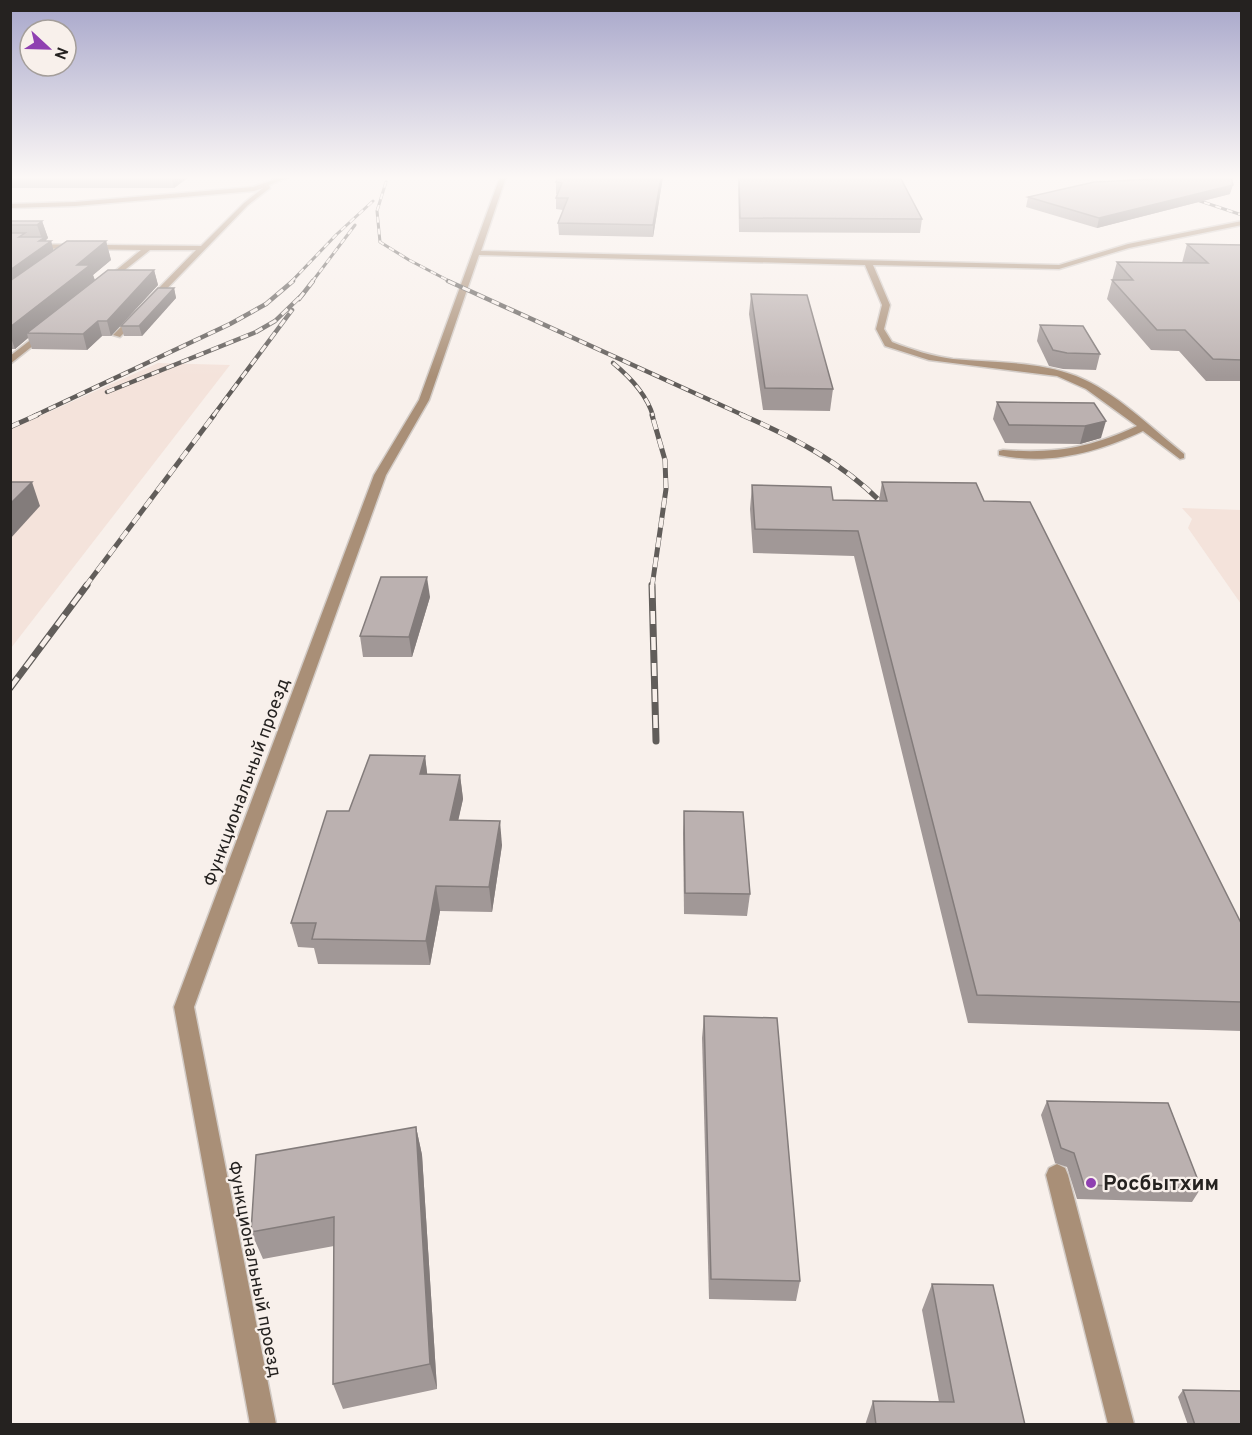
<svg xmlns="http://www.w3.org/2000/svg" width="1252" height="1435" font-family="Overpass,sans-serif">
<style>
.built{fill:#f4e3db}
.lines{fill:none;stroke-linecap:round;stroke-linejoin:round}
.minor-casing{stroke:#d2cbc6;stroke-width:3}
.minor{fill:#a98f77;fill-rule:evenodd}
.rail-far3-casing{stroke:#615d5a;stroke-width:3}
.rail-far2-casing{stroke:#615d5a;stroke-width:4.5}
.rail-far1-casing{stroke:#615d5a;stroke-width:5}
.rail-casing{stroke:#615d5a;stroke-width:7}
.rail-far3{stroke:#f8f0eb;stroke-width:2;stroke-dasharray:6;stroke-linecap:butt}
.rail-far2{stroke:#f8f0eb;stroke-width:3;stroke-dasharray:8;stroke-linecap:butt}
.rail-far1{stroke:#f8f0eb;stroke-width:4;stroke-dasharray:10;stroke-linecap:butt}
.rail{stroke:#f8f0eb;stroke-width:4.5;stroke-dasharray:13;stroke-linecap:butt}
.wall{fill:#a19897}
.shaded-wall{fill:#837c7b}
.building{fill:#bbb1b0;stroke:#837c7b;stroke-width:1.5}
.poi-dot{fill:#8f40b1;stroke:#f8f0eb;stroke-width:2}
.labels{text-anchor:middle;stroke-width:4.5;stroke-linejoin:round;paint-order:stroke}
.street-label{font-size:18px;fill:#252220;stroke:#f8f0eb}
.near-poi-label{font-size:21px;font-weight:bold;fill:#252220;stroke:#f8f0eb;text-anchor:start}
</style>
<rect width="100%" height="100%" fill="#f8f0eb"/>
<g class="built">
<polygon points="158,363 230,365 11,648 11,429"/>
<polygon points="1182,508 1241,510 1241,604 1188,528 1192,519"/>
</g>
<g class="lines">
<g class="minor-casing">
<g id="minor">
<polygon points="282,177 289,177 269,185 270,188 248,205 120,337 113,335 196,250 150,250 107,284 103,282 104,280 141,250 10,248 10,244 201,246 244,203 263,188 254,191 75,206 10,208 10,204 75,202 253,187"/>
<path d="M500 177H506L481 251 1059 265 1128 244 1242 221V225L1129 248 1059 269 873 265 890 305 884 329 892 342C912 350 932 356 953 359 994 363 1038 361 1076 376 1116 392 1150 427 1184 454V458L1180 459 1143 431C1099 452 1048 466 999 455V451L1003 450C1054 454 1090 448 1137 426L1086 389 1057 376 929 360 885 346 876 329 882 305 865 265 479 255 429 400 386 475 194 1007 276 1424H250L174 1007 374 475 419 400Z"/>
<polygon points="42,331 49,333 10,364 10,356"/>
<polygon points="1057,1164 1065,1168 1068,1175 1134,1424 1108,1424 1046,1175 1049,1168"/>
</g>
</g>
<use href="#minor" class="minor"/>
<g class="rail-far3-casing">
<g id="rail-far3">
<polyline points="1150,177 1179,194 1242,215"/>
<polyline points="386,182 377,211 380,242 409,260 451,282"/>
<polyline points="291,282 337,234 373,201"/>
<polyline points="312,282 355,225"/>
</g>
</g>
<g class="rail-far2-casing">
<g id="rail-far2">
<polyline points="448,281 745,416"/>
<polyline points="299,299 313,281"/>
<path d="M613 363C630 377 647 395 653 416"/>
<polyline points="107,392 256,332 275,321 303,294"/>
<polyline points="34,416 230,324 266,304 293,281"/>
<polyline points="213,416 292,310"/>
</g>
</g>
<g class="rail-far1-casing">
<g id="rail-far1">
<path d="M742 415C793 437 841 462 881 502"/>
<polyline points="10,427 37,415"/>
<polyline points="85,587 214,415"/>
<polyline points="652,587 666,489 665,460 652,415"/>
</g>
</g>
<g class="rail-casing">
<g id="rail">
<polyline points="652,585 656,741"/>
<polyline points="10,688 87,585"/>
</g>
</g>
<use href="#rail-far3" class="rail-far3"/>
<use href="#rail-far2" class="rail-far2"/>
<use href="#rail-far1" class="rail-far1"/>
<use href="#rail" class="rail"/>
</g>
<g class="wall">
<polygon points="10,177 189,177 174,188 10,188"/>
<polygon points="558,177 663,177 653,237 559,235 558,223 563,210 556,209 556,198 557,194 556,194 556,182"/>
<polygon points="705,177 900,177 922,219 920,233 739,232 738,178 705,178"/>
<polygon points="1230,194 1097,228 1026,207 1028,197"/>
<polygon points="10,221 42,221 48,238 46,240 46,241 51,241 53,251 106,241 111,260 93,275 95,280 154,270 158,285 111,336 102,336 87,350 32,349 28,338 15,349 10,349"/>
<polygon points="1187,244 1242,245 1242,381 1206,381 1179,351 1151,350 1107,299 1117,262 1182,263"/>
<polygon points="174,288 176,298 142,336 124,336 121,326"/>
<polygon points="751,294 833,389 830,411 763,410 749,314"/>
<polygon points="1040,325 1100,354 1096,370 1063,369 1049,366 1037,341"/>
<polygon points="997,402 1094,403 1101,438 1080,444 1005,443 993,419"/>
<polygon points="882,482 984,501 1242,925 1242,1031 968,1023 854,556 753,553 750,509 752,485 833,500 879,500"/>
<polygon points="430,597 412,657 363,657 360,636"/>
<polygon points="425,756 427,774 460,775 463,799 458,820 502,845 492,912 440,911 430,965 318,964 314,948 298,947 291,923 349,811"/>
<polygon points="684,811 750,894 747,916 684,914 683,833"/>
<polygon points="704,1016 800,1281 796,1301 709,1299 702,1038"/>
<polygon points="1047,1101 1201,1188 1192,1202 1077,1199 1067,1167 1055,1163 1041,1115"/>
<polygon points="416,1127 422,1155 437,1389 343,1409 333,1384 334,1246 263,1259 251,1232"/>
<polygon points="932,1284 1025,1425 865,1425 873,1401 939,1402 922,1310"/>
<polygon points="1183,1390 1242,1425 1188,1425 1178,1397"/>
</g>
<g class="shaded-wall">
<polygon points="171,177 189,177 174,188"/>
<polygon points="661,177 663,177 653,237 653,225"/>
<polygon points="1233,185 1230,194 1097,228 1099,218"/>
<polygon points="42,221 48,238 46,240 47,244 51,241 56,259 10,294 10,270 42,239 37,225"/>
<polygon points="106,241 111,260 93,275 96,284 27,333 28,338 15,349 10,335 10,327 77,265"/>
<polygon points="154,270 158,285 111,336 107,321"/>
<polygon points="174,288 176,298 142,336 139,326"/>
<polygon points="98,321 102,336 87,350 83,334"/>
<polygon points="1106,421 1101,438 1080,444 1085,426"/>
<polygon points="32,482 40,506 10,539 10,504"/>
<polygon points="427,577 430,597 412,657 409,637"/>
<polygon points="425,756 428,780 420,774"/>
<polygon points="460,775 463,799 453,844 450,820"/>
<polygon points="500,821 502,845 492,912 489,887"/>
<polygon points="436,886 440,911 430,965 426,941"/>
<polygon points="416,1127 422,1155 437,1389 430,1364"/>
</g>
<g class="building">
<polygon points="558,177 661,177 653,225 558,223 568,198 556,198 562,183 556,182"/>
<polygon points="739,177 900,177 922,219 740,218"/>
<polygon points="1198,177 1231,177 1233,185 1099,218 1028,197 1094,182"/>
<polygon points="10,221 42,221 37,225 10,225"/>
<polygon points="10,233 25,233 19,237 45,237 39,241 51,241 10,270"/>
<polygon points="67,241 106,241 77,265 90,265 10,327 10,281"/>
<polygon points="1187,244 1242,245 1242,360 1213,359 1185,330 1157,330 1112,280 1133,280 1117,262 1208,263"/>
<polygon points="108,270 154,270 107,321 98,321 83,334 27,333"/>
<polygon points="158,288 174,288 139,326 121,326"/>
<polygon points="751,294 807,295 833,389 765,388"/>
<polygon points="1040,325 1083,326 1100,354 1067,353 1053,350"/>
<polygon points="997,402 1094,403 1106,421 1085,426 1009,425"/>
<polygon points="10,482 32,482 10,504"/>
<polygon points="882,482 976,483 984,501 1030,502 1242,925 1242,1002 977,995 858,531 755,529 752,485 831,487 833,500 887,501"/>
<polygon points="381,577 427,577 409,637 360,636"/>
<polygon points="370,755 425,756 420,774 460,775 450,820 500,821 489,887 436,886 426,941 312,939 316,923 291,923 327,811 349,811"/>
<polygon points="684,811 743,812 750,894 685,893"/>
<polygon points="704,1016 777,1018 800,1281 711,1279"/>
<polygon points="1047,1101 1168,1103 1201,1188 1084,1185 1074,1153 1061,1148"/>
<polygon points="416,1127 430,1364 333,1384 334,1217 251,1232 256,1155"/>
<polygon points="932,1284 993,1285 1025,1425 876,1425 873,1401 954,1402"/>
<polygon points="1183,1390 1242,1391 1242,1425 1195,1425"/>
</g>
<linearGradient id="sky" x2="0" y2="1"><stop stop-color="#a7a6ca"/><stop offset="0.47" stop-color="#fcf8f6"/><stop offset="1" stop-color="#fcf8f6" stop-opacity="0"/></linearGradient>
<rect width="1252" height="377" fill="url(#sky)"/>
<circle class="poi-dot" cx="1091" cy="1183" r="6"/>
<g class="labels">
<g class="street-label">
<text transform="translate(246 782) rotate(-70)" y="6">Функциональный проезд</text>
<text transform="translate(255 1269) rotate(79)" y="6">Функциональный проезд</text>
</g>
<g class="near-poi-label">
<text x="1103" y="1190">Росбытхим</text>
</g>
</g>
<rect width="1252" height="1435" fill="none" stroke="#252220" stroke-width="24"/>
<g transform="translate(48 48) rotate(112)"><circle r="28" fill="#f8f0eb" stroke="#a49e9a" stroke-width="1.5"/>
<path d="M0-4.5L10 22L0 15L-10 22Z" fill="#8f40b1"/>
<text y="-9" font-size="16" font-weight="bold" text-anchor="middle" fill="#252220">N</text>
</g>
</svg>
